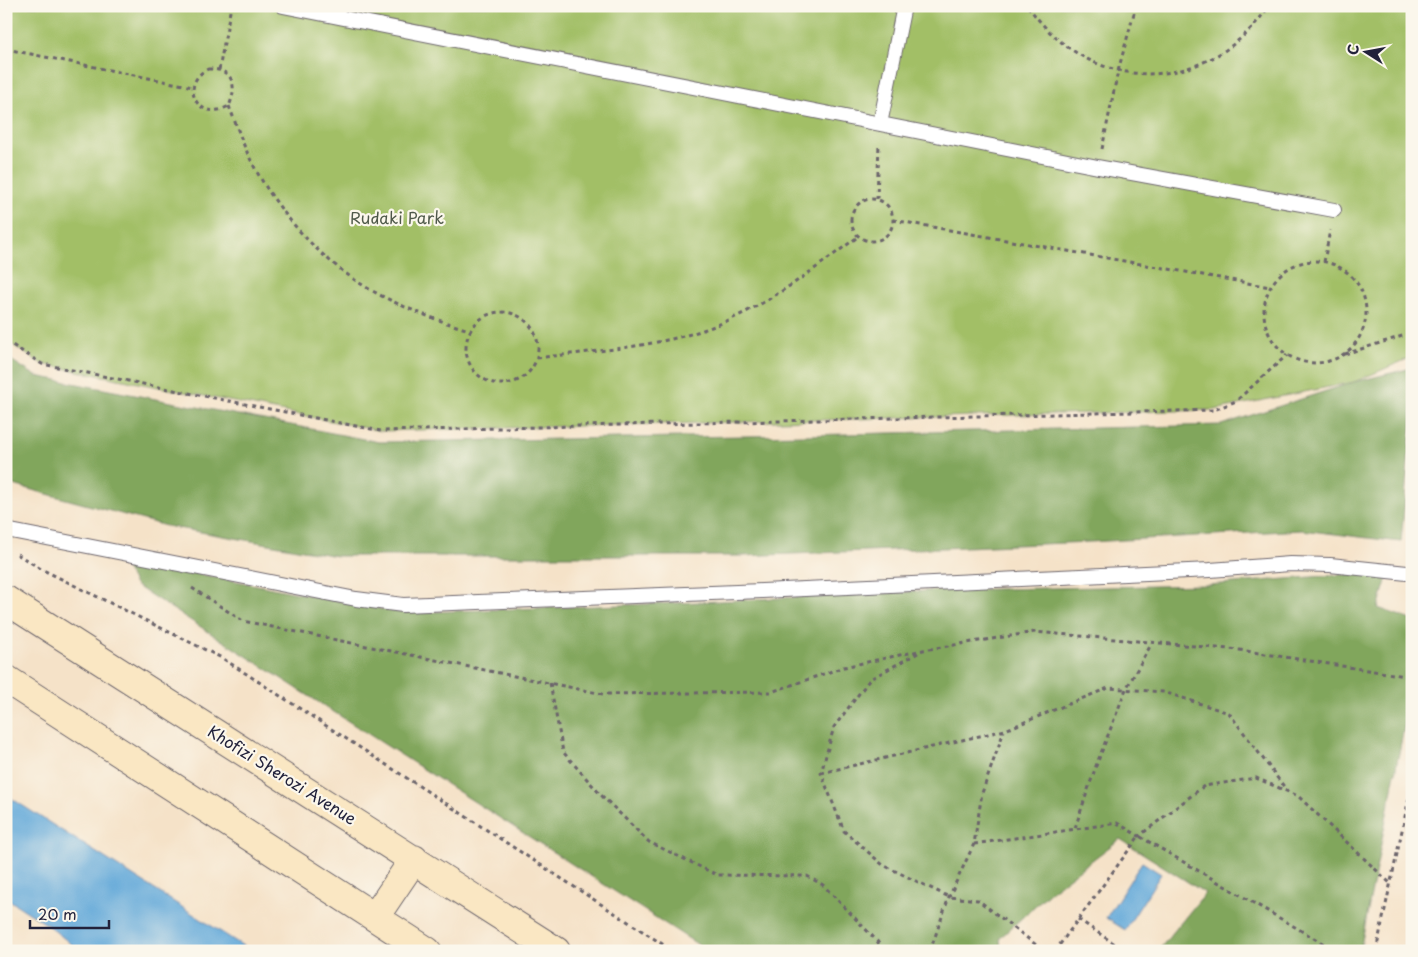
<svg xmlns="http://www.w3.org/2000/svg" width="1418" height="957" font-family="'Playpen Sans',sans-serif">
<style>
.green{fill:#a2bf66;stroke:#627050}
.forest{fill:#81a65b;stroke:#52644b}
.water{fill:#63a9d9;stroke:#42668a}
.lines{fill:none;stroke-linecap:round;stroke-linejoin:round}
.lane-casing{stroke:#6c656c;stroke-width:16}
.secondary-casing{stroke:#6c656c;stroke-width:30}
.path{stroke:#6c656c;stroke-width:3;stroke-dasharray:4 4;stroke-linecap:butt}
.lane{stroke:#fff;stroke-width:14}
.secondary{stroke:#fae7c3;stroke-width:28}
.labels{text-anchor:middle;stroke-width:4.5;stroke-linejoin:round;paint-order:stroke}
.park-label{font-size:16px;fill:#4f594a;stroke:#fbf7ec}
.street-label{font-size:16px;fill:#22223b;stroke:#fbf7ec}
</style>
<rect width="100%" height="100%" fill="#fbf7ec"/>
<filter id="ink" filterUnits="userSpaceOnUse"><feTurbulence type="fractalNoise" baseFrequency=".02" numOctaves="2"/><feDisplacementMap in="SourceGraphic" scale="10" xChannelSelector="R" yChannelSelector="G"/><feConvolveMatrix kernelMatrix="1 2 1 2 8 2 1 2 1" color-interpolation-filters="sRGB"/></filter>
<filter id="wash" filterUnits="userSpaceOnUse"><feTurbulence type="fractalNoise" baseFrequency=".0096" numOctaves="4" result="noise"/><feDisplacementMap in="SourceGraphic" scale="20" xChannelSelector="R" yChannelSelector="G"/><feGaussianBlur stdDeviation="1.12" result="paint"/><feColorMatrix in="noise" values="0 0 0 0 0 0 0 0 0 0 0 0 0 0 0 0 0 1.4 0 .05"/><feComposite in="paint" operator="in"/></filter>
<g filter="url(#wash)">
<rect width="100%" height="100%" fill="#f5e2c8"/>
<path class="green" d="M 6,6 L 1412,6 L 1412,357 L 1354,382 L 1214,410 L 381,431 L 42,364 L 6,341 Z"/>
<path class="forest" d="M 6,357 L 36,376 L 379,442 L 805,435 L 1221,425 L 1354,382 L 1412,368 L 1412,418 L 1401,542 L 1302,530 L 1090,542 L 742,556 L 337,556 L 166,526 L 6,483 Z
M 121,559 L 402,613 L 678,603 L 946,590 L 1208,585 L 1389,571 L 1378,608 L 1412,620 L 1412,687 L 1360,951 L 1158,951 L 1205,893 L 1120,839 L 1050,892 L 1000,938 L 1001,951 L 708,951 L 135,585 Z"/>
<path class="water" d="M 6,795 L 251,951 L 80,951 L 46,924 L 6,898 Z
M 1142,862 L 1161,874 L 1125,930 L 1106,918 Z"/>
</g>
<g filter="url(#ink)">
<g class="lines">
<defs>
<path id="lane" d="M 283,6 L 1098,167 L 1334,210
M 880,124 L 904,6
M 6,530 L 356,599 L 403,605 L 762,591 L 1210,570 L 1290,564 L 1330,565 L 1407,573"/>
<path id="secondary" d="M 6,600 L 556,951
M 6,679 L 427,951
M 375,917 L 414,859"/>
</defs>
<use href="#lane" class="lane-casing"/>
<use href="#secondary" class="secondary-casing"/>
<path class="path" d="M 1028,6 C 1090,96 1207,97 1269,6
M 6,49 L 193,87
M 208,69 C 233,68 238,86 229,106 C 226,107 222,110 218,110 C 193,115 182,81 208,69 Z
M 219,70 L 231,6
M 229,106 C 235,121 240,137 247,152 C 273,210 327,269 384,297 C 411,311 440,321 469,330
M 1102,149 L 1118,71 L 1136,6
M 877,199 L 879,144
M851 220a21 21 0 1 1 42 0a21 21 0 1 1-42 0Z
M 893,220 L 1270,287
M1264 312a51 51 0 1 1 102 0a51 51 0 1 1-102 0Z
M 1324,262 L 1330,230
M466 348a36 36 0 1 1 72 0a36 36 0 1 1-72 0Z
M 6,341 L 42,364 L 381,431 L 1214,410 L 1236,401 L 1287,355
M 1345,354 L 1412,333
M 537,358 C 592,351 650,348 703,330 C 761,311 810,272 859,236
M 17,554 L 41,569 L 222,658 L 673,951
M 1410,555 L 1412,543
M 192,588 L 243,621 L 603,694 L 771,692 L 844,667 L 923,650 L 1035,632 L 1240,650 L 1412,677
M 918,653 L 870,679 L 834,727 L 821,773 L 844,831 L 883,865 L 949,897 L 978,900 L 1044,951
M 550,683 L 563,752 L 600,794 L 649,842 L 717,875 L 807,876 L 823,885 L 877,941 L 884,951
M 821,773 L 1005,730 L 1108,688 L 1164,692 L 1229,713 L 1288,792
M 1075,828 L 1096,766 L 1126,689 L 1152,643
M 974,844 L 1117,823 L 1139,836 L 1204,786 L 1256,778 L 1298,796 L 1390,883
M 1078,919 L 1125,951
M 930,951 L 949,897 L 974,844 L 982,793 L 1004,731
M 1055,951 L 1139,836 L 1336,951
M 1376,951 L 1412,784"/>
<use href="#lane" class="lane"/>
<use href="#secondary" class="secondary"/>
</g>
</g>
<g class="labels">
<g class="park-label">
<text x="397" y="224">Rudaki Park</text>
</g>
<g class="street-label">
<text transform="translate(282 775) rotate(32)" y="6">Khofizi Sherozi Avenue</text>
</g>
</g>
<rect width="1418" height="957" fill="none" stroke="#fbf7ec" stroke-width="25"/>
<g transform="translate(1366 52) rotate(281)" stroke="#fbf7ec" stroke-width="4" paint-order="stroke">
<path d="M0-4L9 19L0 12L-9 19Z" fill="#22223b"/>
<text y="-8" font-size="14" font-weight="bold" text-anchor="middle" fill="#22223b">С</text>
</g>
<path d="M30 920v8h79v-8" fill="none" stroke="#22223b" stroke-width="2.5"/>
<text x="38" y="920" font-size="15" fill="#22223b" stroke="#fbf7ec" stroke-width="4" paint-order="stroke">20 m</text>
</svg>
